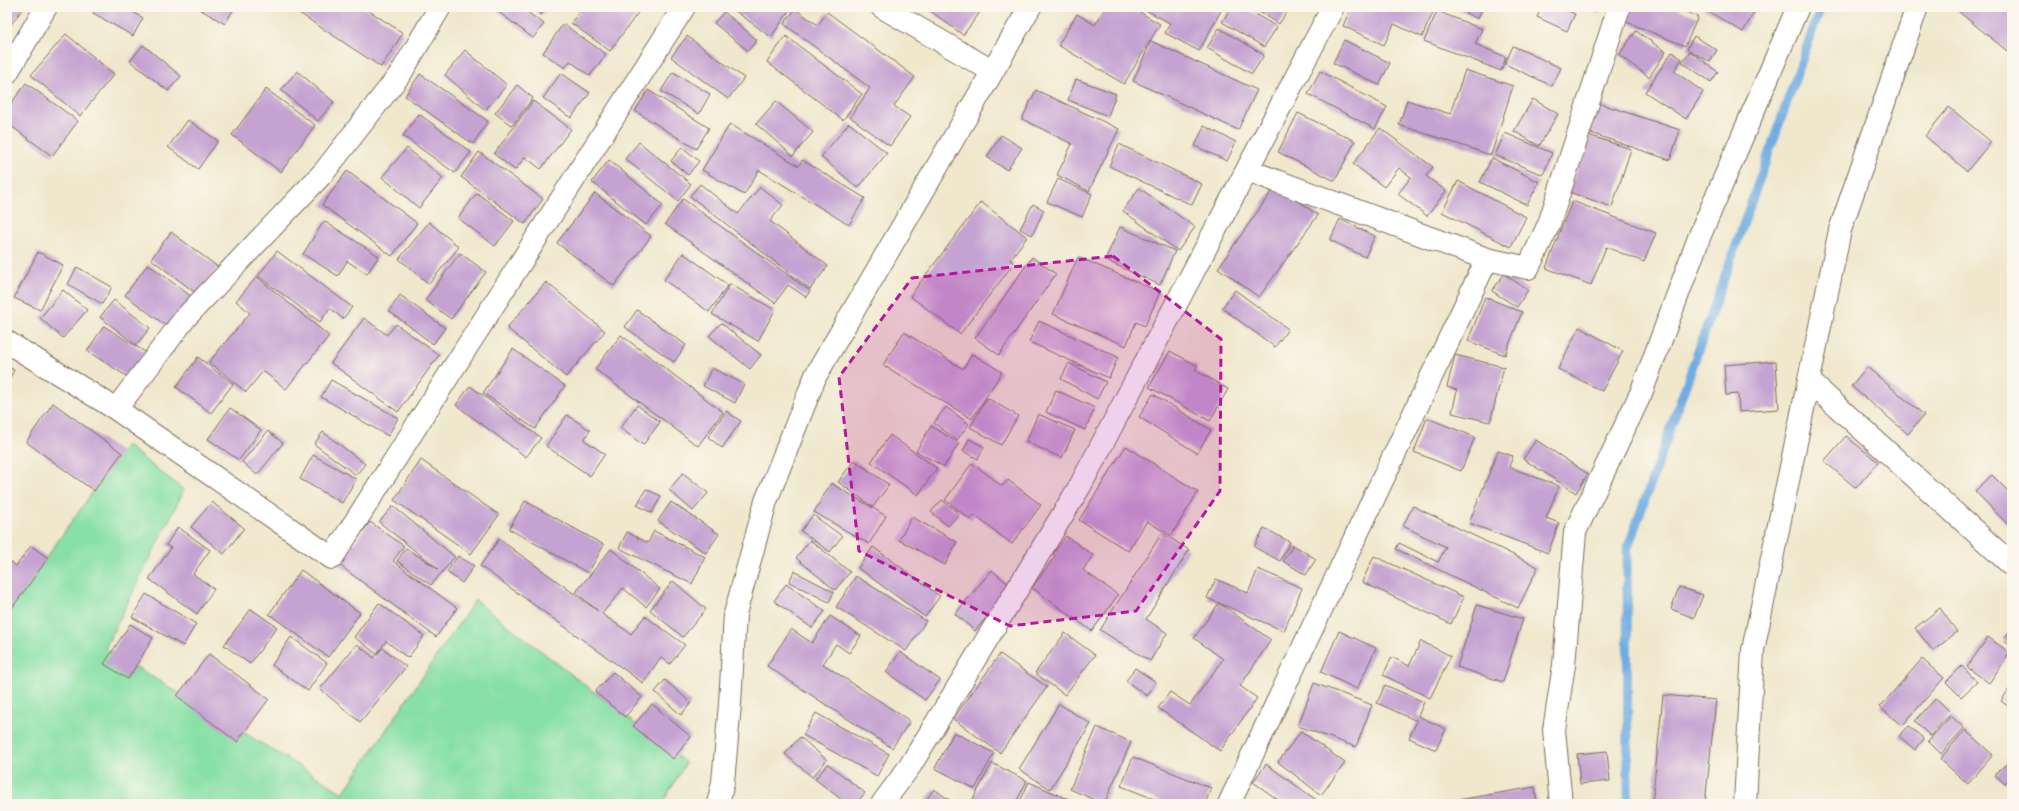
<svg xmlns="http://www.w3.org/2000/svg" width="2019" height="811" font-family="Vollkorn,serif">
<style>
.green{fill:#87e0a5;stroke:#618562}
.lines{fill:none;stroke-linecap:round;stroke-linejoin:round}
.stream{stroke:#70ace1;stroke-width:9}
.building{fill:#c4a2d1}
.minor-casing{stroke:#7a6c5b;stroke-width:24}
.tertiary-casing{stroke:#7a6c5b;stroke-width:24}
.secondary-casing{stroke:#7a6c5b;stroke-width:24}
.minor{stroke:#fff;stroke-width:22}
.tertiary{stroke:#fff;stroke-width:22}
.secondary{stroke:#fff;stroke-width:22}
.marked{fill:#b5179e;fill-opacity:0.2;stroke:#b5179e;stroke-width:3;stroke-dasharray:8 5;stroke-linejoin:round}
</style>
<rect width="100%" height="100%" fill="#fbf7ec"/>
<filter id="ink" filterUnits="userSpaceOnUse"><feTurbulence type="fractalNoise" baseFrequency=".025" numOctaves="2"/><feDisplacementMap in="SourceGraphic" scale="8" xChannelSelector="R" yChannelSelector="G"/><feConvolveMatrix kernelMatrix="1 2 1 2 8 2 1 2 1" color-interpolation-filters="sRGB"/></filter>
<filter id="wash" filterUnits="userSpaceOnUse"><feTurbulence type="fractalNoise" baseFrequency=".012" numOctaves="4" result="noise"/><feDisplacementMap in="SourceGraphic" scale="16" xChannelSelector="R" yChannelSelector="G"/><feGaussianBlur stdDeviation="0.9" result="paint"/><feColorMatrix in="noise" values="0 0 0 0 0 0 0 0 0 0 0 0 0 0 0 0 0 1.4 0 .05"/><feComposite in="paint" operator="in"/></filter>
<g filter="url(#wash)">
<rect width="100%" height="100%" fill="#f0e7cc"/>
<path class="green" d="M 126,445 L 184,490 L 105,648 L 343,793 L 475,600 L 686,763 L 662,804 L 7,804 L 7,600 L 14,603 Z"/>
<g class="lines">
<path class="stream" d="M 1628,804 L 1627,550 L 1821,7"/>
</g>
<g id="blocks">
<path class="building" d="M 7,7 L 24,7 L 9,27 L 7,26 Z
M 96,7 L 124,7 L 143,18 L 133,36 L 93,13 Z
M 133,7 L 144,7 L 142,12 Z
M 196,7 L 235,7 L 225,24 Z
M 290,7 L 363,7 L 403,33 L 381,67 Z
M 492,7 L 520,7 L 544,24 L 533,38 Z
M 531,7 L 548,7 L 541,15 Z
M 582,7 L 642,7 L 610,51 L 571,23 Z
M 736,7 L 792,7 L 771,37 L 734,10 Z
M 925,7 L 984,7 L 963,35 Z
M 1106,7 L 1131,7 L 1160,24 L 1124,84 L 1058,45 L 1077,14 L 1095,25 Z
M 1140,7 L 1218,7 L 1222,9 L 1199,51 L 1165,33 L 1170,23 Z
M 1231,7 L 1243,7 L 1277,27 L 1264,47 L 1222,22 Z
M 1252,7 L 1290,7 L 1279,24 Z
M 1351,7 L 1426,7 L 1434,10 L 1422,37 L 1394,24 L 1384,45 L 1343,26 Z
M 1454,7 L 1483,7 L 1478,19 Z
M 1542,7 L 1560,7 L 1575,14 L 1567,31 L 1537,17 Z
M 1582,7 L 1598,7 L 1595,13 Z
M 1628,7 L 1674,7 L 1698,17 L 1685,46 L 1622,20 Z
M 1701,7 L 1757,7 L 1743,32 Z
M 1953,7 L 2012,7 L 2012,55 Z
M 795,9 L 818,25 L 827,12 L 915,77 L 894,106 L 910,117 L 890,146 L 850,117 L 870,88 L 784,24 Z
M 1437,11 L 1482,29 L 1475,44 L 1506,57 L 1501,71 L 1424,41 Z
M 724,12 L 757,40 L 748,51 L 714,23 Z
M 563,24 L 606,54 L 590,76 L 570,61 L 565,68 L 543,53 Z
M 1219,28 L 1264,55 L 1252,74 L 1207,48 Z
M 1636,31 L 1666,52 L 1649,77 L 1619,55 Z
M 66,34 L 114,74 L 80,116 L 31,75 Z
M 687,36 L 744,78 L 728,99 L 671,57 Z
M 786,36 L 862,94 L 843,120 L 767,62 Z
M 1694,36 L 1717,50 L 1710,62 L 1687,49 Z
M 1344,40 L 1390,63 L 1379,85 L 1333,63 Z
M 1151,41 L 1257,90 L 1238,130 L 1133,81 Z
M 143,45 L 181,76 L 168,91 L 130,61 Z
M 1513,46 L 1561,68 L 1552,86 L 1505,64 Z
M 465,50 L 507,85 L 485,110 L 445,75 Z
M 1690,51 L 1718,72 L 1711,82 L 1682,62 Z
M 1672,52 L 1682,59 L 1674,71 L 1703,92 L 1686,119 L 1645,92 Z
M 1465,70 L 1513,86 L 1491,155 L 1399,125 L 1407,100 L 1450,114 Z
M 297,71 L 334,102 L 318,121 L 281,90 Z
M 1320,71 L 1387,107 L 1375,129 L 1308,94 Z
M 673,72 L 710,94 L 699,114 L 661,91 Z
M 561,73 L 590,93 L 571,118 L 543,98 Z
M 420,74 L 488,121 L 473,144 L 405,96 Z
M 1076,79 L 1116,94 L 1108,116 L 1068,100 Z
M 26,83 L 78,121 L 52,156 L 7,123 L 7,109 Z
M 517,85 L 533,98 L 512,126 L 495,113 Z
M 266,89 L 315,125 L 281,172 L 232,135 Z
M 648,90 L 709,128 L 696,149 L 635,111 Z
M 1036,90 L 1119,129 L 1089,191 L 1057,175 L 1072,144 L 1022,119 Z
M 1533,99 L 1558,114 L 1539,146 L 1514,131 Z
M 533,101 L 571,129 L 541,169 L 525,157 L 515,170 L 494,154 Z
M 776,101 L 813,132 L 793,156 L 756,124 Z
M 1592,101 L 1680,130 L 1670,160 L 1582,130 Z
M 1949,107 L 1991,142 L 1967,171 L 1925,136 Z
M 1298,113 L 1355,141 L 1335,181 L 1278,152 Z
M 419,114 L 471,152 L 455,173 L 403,136 Z
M 188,120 L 218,141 L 198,169 L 168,147 Z
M 849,123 L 887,153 L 858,188 L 821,157 Z
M 730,124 L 799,166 L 802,160 L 865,198 L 849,225 L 759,170 L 744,195 L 702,170 Z
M 1204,126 L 1236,142 L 1227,161 L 1195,146 Z
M 1380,128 L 1433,167 L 1426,176 L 1446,191 L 1427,216 L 1398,194 L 1411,177 L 1399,168 L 1384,187 L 1353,164 Z
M 1505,133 L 1552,153 L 1543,175 L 1495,155 Z
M 1001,135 L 1022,148 L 1007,170 L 987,157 Z
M 1588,135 L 1631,149 L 1612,207 L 1569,192 Z
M 639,142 L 691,184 L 678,201 L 625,159 Z
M 1119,144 L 1202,184 L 1192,205 L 1109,166 Z
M 682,147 L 699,161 L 688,175 L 671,161 Z
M 407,148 L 443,178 L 419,208 L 382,177 Z
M 479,152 L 543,199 L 525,224 L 461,177 Z
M 1492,158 L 1539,182 L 1527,205 L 1480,182 Z
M 609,160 L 663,205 L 646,225 L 592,182 Z
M 347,171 L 417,223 L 392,256 L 322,205 Z
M 1058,179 L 1092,194 L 1082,217 L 1047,202 Z
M 1458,181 L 1526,217 L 1511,247 L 1442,212 Z
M 700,184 L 738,214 L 760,187 L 783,205 L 770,221 L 828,266 L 810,289 L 690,196 Z
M 1276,185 L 1318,215 L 1259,297 L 1218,268 Z
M 1139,188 L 1195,227 L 1178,251 L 1123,211 Z
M 477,193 L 514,221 L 495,246 L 458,218 Z
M 595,193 L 651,236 L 614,286 L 557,243 Z
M 683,199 L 810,291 L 806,297 L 788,285 L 775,303 L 665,224 Z
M 1572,201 L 1656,233 L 1644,262 L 1606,247 L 1591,285 L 1546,268 Z
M 981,202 L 1027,237 L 1010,260 L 1014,263 L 960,334 L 910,296 Z
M 1033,204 L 1044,210 L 1032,235 L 1020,229 Z
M 1340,219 L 1375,236 L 1365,257 L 1330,240 Z
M 324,221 L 379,256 L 367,274 L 347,261 L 338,276 L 303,254 Z
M 429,222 L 459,247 L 429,284 L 399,259 Z
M 1120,227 L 1175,251 L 1160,285 L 1105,260 Z
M 171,232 L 218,267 L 197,294 L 151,259 Z
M 277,251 L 352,307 L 343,319 L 330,308 L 320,322 L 258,276 Z
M 38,252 L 63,265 L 40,310 L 14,298 Z
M 460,253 L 486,272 L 451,319 L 425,300 Z
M 683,253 L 728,285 L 709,312 L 664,280 Z
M 1032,257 L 1056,274 L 999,355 L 975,338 Z
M 1078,257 L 1160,292 L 1145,326 L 1136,322 L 1126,346 L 1053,314 Z
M 148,264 L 192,297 L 169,328 L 125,295 Z
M 77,267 L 112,287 L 102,304 L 68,284 Z
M 1504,274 L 1528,290 L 1517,307 L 1492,291 Z
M 257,277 L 329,336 L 286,389 L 263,371 L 246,392 L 209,362 L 250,313 L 236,301 Z
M 546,282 L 605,331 L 566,377 L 507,328 Z
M 730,284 L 775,310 L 758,341 L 712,314 Z
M 63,290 L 87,310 L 63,338 L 40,318 Z
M 1235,290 L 1288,329 L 1275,347 L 1222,308 Z
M 400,295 L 445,328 L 433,344 L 389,311 Z
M 1485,297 L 1522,312 L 1505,355 L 1468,341 Z
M 114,300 L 150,328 L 136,345 L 100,317 Z
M 637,310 L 686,345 L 674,362 L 625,327 Z
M 364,318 L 387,335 L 396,324 L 439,355 L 398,412 L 331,363 Z
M 1039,321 L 1118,357 L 1109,378 L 1029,342 Z
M 721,323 L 761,355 L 750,369 L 709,336 Z
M 104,326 L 145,352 L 128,377 L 87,351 Z
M 1579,327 L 1623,351 L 1602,391 L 1558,369 Z
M 904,332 L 963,369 L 972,354 L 1002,372 L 972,419 L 883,365 Z
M 621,335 L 723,412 L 698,446 L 595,369 Z
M 513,349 L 565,386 L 535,429 L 483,393 Z
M 1170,351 L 1198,366 L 1195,370 L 1228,389 L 1210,421 L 1149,387 Z
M 1455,355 L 1504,367 L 1490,422 L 1452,413 L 1457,390 L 1447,387 Z
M 198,357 L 233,384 L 211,413 L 176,387 Z
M 1776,361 L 1779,409 L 1739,412 L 1738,394 L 1726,395 L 1724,365 Z
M 1069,363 L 1106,382 L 1097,399 L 1061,379 Z
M 7,366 L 14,370 L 7,384 Z
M 1867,367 L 1924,415 L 1908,434 L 1851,386 Z
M 712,368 L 744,384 L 735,403 L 703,386 Z
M 331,380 L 398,418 L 388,436 L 321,397 Z
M 470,386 L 541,438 L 526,457 L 456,405 Z
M 1056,390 L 1095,408 L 1085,430 L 1046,412 Z
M 1153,394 L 1211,430 L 1197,453 L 1139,417 Z
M 987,398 L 1018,416 L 1001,445 L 970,427 Z
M 53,403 L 122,453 L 94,491 L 26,442 Z
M 637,405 L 660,422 L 643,445 L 620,428 Z
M 946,407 L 969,424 L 957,440 L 934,423 Z
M 230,408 L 261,430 L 239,460 L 208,439 Z
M 726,411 L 741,421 L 722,448 L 708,437 Z
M 1038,414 L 1075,430 L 1062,458 L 1026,442 Z
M 567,415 L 590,430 L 584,440 L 605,454 L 590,476 L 546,446 Z
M 1427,418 L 1475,437 L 1461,471 L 1414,452 Z
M 931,426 L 959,443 L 944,467 L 916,451 Z
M 268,431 L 283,443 L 257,475 L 242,462 Z
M 323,432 L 365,464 L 356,475 L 314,444 Z
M 890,435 L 937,468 L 918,495 L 871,462 Z
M 1846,436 L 1878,462 L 1856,488 L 1824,461 Z
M 969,439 L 984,447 L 978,459 L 963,451 Z
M 1536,440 L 1588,474 L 1576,493 L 1523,459 Z
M 1126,446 L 1198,492 L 1171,536 L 1147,521 L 1128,551 L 1079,520 Z
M 1498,451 L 1513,456 L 1509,467 L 1559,486 L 1546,518 L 1559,523 L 1548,553 L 1469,523 Z
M 313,455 L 356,479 L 342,503 L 300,479 Z
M 421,460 L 499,515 L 471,554 L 394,500 Z
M 854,460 L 889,485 L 873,507 L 838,482 Z
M 972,463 L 1002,486 L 1008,480 L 1041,505 L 1012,544 L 974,515 L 971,520 L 945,500 Z
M 683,473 L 708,493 L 693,511 L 669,490 Z
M 1992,475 L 2007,490 L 2012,486 L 2012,529 L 1975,491 Z
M 831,483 L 886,516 L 869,544 L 814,512 Z
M 646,489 L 661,496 L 652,513 L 637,505 Z
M 942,500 L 959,514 L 948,526 L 931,512 Z
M 525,501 L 604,545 L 588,573 L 509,529 Z
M 212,502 L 244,528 L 224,554 L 191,527 Z
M 671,502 L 719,534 L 706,553 L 658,521 Z
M 393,506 L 455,557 L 431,585 L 397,561 L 406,548 L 438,569 L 379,522 Z
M 1413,506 L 1538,567 L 1518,608 L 1396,549 L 1399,543 L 1438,562 L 1446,547 L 1403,526 Z
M 813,515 L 842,536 L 830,552 L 801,531 Z
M 912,517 L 957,542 L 945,565 L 899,540 Z
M 370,522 L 404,546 L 393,561 L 457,608 L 436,637 L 338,564 Z
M 178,527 L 210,550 L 193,574 L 214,589 L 197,614 L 149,579 L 171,548 L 166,545 Z
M 1264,528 L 1290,542 L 1280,561 L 1254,547 Z
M 654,531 L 705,557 L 692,584 L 619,548 L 627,532 L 648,543 Z
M 1162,533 L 1189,550 L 1146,619 L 1167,633 L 1150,661 L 1100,630 Z
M 1066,536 L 1093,555 L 1083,570 L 1118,595 L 1092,631 L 1032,588 L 1055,556 L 1053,554 Z
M 499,539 L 598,611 L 576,592 L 611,549 L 660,589 L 646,607 L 623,588 L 602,614 L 631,634 L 645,616 L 685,645 L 670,664 L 661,657 L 643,683 L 480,566 Z
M 810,540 L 850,572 L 835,590 L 796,558 Z
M 1293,545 L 1316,559 L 1306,575 L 1283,561 Z
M 31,546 L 48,558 L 7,615 L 7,559 L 16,566 Z
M 873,547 L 940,596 L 925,617 L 858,568 Z
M 458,556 L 474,566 L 462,583 L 447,572 Z
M 1374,556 L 1464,597 L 1451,624 L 1362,582 Z
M 1258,569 L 1302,588 L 1284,631 L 1207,598 L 1216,579 L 1248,593 Z
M 301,570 L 360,613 L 328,657 L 269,614 Z
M 992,570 L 1012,587 L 975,631 L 955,614 Z
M 794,571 L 834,592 L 829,602 L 789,582 Z
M 856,576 L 926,621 L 906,651 L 836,607 Z
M 673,581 L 706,609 L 683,637 L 650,610 Z
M 786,584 L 825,611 L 812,628 L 774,601 Z
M 1679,587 L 1703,595 L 1694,618 L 1671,609 Z
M 146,594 L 196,624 L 183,646 L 132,617 Z
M 379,603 L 424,636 L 408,658 L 386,641 L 377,654 L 354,637 Z
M 1219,603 L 1271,640 L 1240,686 L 1257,698 L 1220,751 L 1158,708 L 1170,692 L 1190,705 L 1223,659 L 1194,638 Z
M 1477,605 L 1523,619 L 1503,682 L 1457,667 Z
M 1940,608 L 1957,632 L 1933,651 L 1915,628 Z
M 251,609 L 277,627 L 250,664 L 224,645 Z
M 830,616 L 861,636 L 849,653 L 836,644 L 823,664 L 910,721 L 892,748 L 767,666 L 791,629 L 812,643 Z
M 130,624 L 153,638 L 128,679 L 104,664 Z
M 2012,629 L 2012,647 L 2004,639 Z
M 1339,631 L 1376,648 L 1357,689 L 1321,672 Z
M 1065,633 L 1095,655 L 1065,695 L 1035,673 Z
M 291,637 L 327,663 L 308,691 L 272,665 Z
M 1988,637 L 2010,653 L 1989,683 L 1967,667 Z
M 1421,641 L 1451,656 L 1430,698 L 1383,675 L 1392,657 L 1409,666 Z
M 357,644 L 374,658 L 383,648 L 406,667 L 360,722 L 320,689 Z
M 900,652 L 940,680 L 925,700 L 886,672 Z
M 209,654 L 269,699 L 237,742 L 177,696 Z
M 1000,654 L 1047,687 L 1000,753 L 953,719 Z
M 1922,659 L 1944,678 L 1902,726 L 1880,707 Z
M 1962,666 L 1977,682 L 1961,697 L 1946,682 Z
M 1135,668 L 1156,682 L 1147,696 L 1126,681 Z
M 613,672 L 642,697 L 625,717 L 595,692 Z
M 665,680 L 691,703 L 681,715 L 655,692 Z
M 1314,683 L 1372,705 L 1356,747 L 1298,726 Z
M 1385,685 L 1424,702 L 1418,716 L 1446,729 L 1436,750 L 1409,738 L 1417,721 L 1377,703 Z
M 2012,685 L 2012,709 L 2001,701 Z
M 1663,695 L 1716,700 L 1705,804 L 1652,804 Z
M 1936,698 L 1951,713 L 1930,736 L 1915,721 Z
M 652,704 L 691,737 L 673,759 L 633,726 Z
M 1059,704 L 1091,724 L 1050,789 L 1019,769 Z
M 816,713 L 889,754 L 877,776 L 803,735 Z
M 1951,716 L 1964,728 L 1941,754 L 1928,741 Z
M 1909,726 L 1924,739 L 1915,750 L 1899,736 Z
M 1097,727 L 1131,742 L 1104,804 L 1070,789 Z
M 1965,730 L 1993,755 L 1968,784 L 1940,759 Z
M 1301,731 L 1345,763 L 1321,795 L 1278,762 Z
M 954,732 L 994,753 L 975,789 L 935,768 Z
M 800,737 L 827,760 L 812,777 L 785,754 Z
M 1607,751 L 1610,781 L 1580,784 L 1577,754 Z
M 1133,757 L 1211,788 L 1205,804 L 1167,804 L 1121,786 Z
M 2012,758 L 2012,777 L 2005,784 L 1995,775 Z
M 992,763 L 1027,781 L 1015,804 L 979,804 L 972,801 Z
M 828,764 L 865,793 L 856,804 L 847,804 L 815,779 Z
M 1266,764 L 1322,804 L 1284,804 L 1253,782 Z
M 1029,782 L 1079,804 L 1019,804 Z
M 1535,787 L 1537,804 L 1459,804 L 1458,800 Z
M 934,789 L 955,804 L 923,804 Z
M 2012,795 L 2012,804 L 2002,804 Z
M 1330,801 L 1339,804 L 1329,804 Z"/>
</g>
</g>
<g filter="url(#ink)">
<use href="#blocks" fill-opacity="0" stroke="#7a6c5b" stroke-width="1"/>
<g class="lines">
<defs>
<path id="minor" d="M 7,73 L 46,7
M 1247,170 L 1487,259 L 1528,268 L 1549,224 L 1619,7
M 7,342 L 116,409 L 332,558 L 684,7
M 1809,381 L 2012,565
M 116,409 L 186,317 L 324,172 L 401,73 L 440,7
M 882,804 L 910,766 L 1080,486 L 1333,7
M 1229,804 L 1487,259
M 1561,804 L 1554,730 L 1564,665 L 1575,532 L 1641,393 L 1700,235 L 1798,7"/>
<path id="tertiary" d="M 882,7 L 992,71
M 1745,804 L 1753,650 L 1840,230 L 1917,7"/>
<path id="secondary" d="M 718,804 L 723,782 L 730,704 L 735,614 L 766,501 L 816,375 L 1030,7"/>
</defs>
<use href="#minor" class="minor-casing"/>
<use href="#tertiary" class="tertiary-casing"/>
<use href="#secondary" class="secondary-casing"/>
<use href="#minor" class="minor"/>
<use href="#tertiary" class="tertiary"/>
<use href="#secondary" class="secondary"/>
</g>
</g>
<path class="marked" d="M 1113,256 L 1221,339 L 1220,491 L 1136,611 L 1010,626 L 859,551 L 839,377 L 912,278 Z"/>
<rect width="2019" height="811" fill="none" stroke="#fbf7ec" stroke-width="24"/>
</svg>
